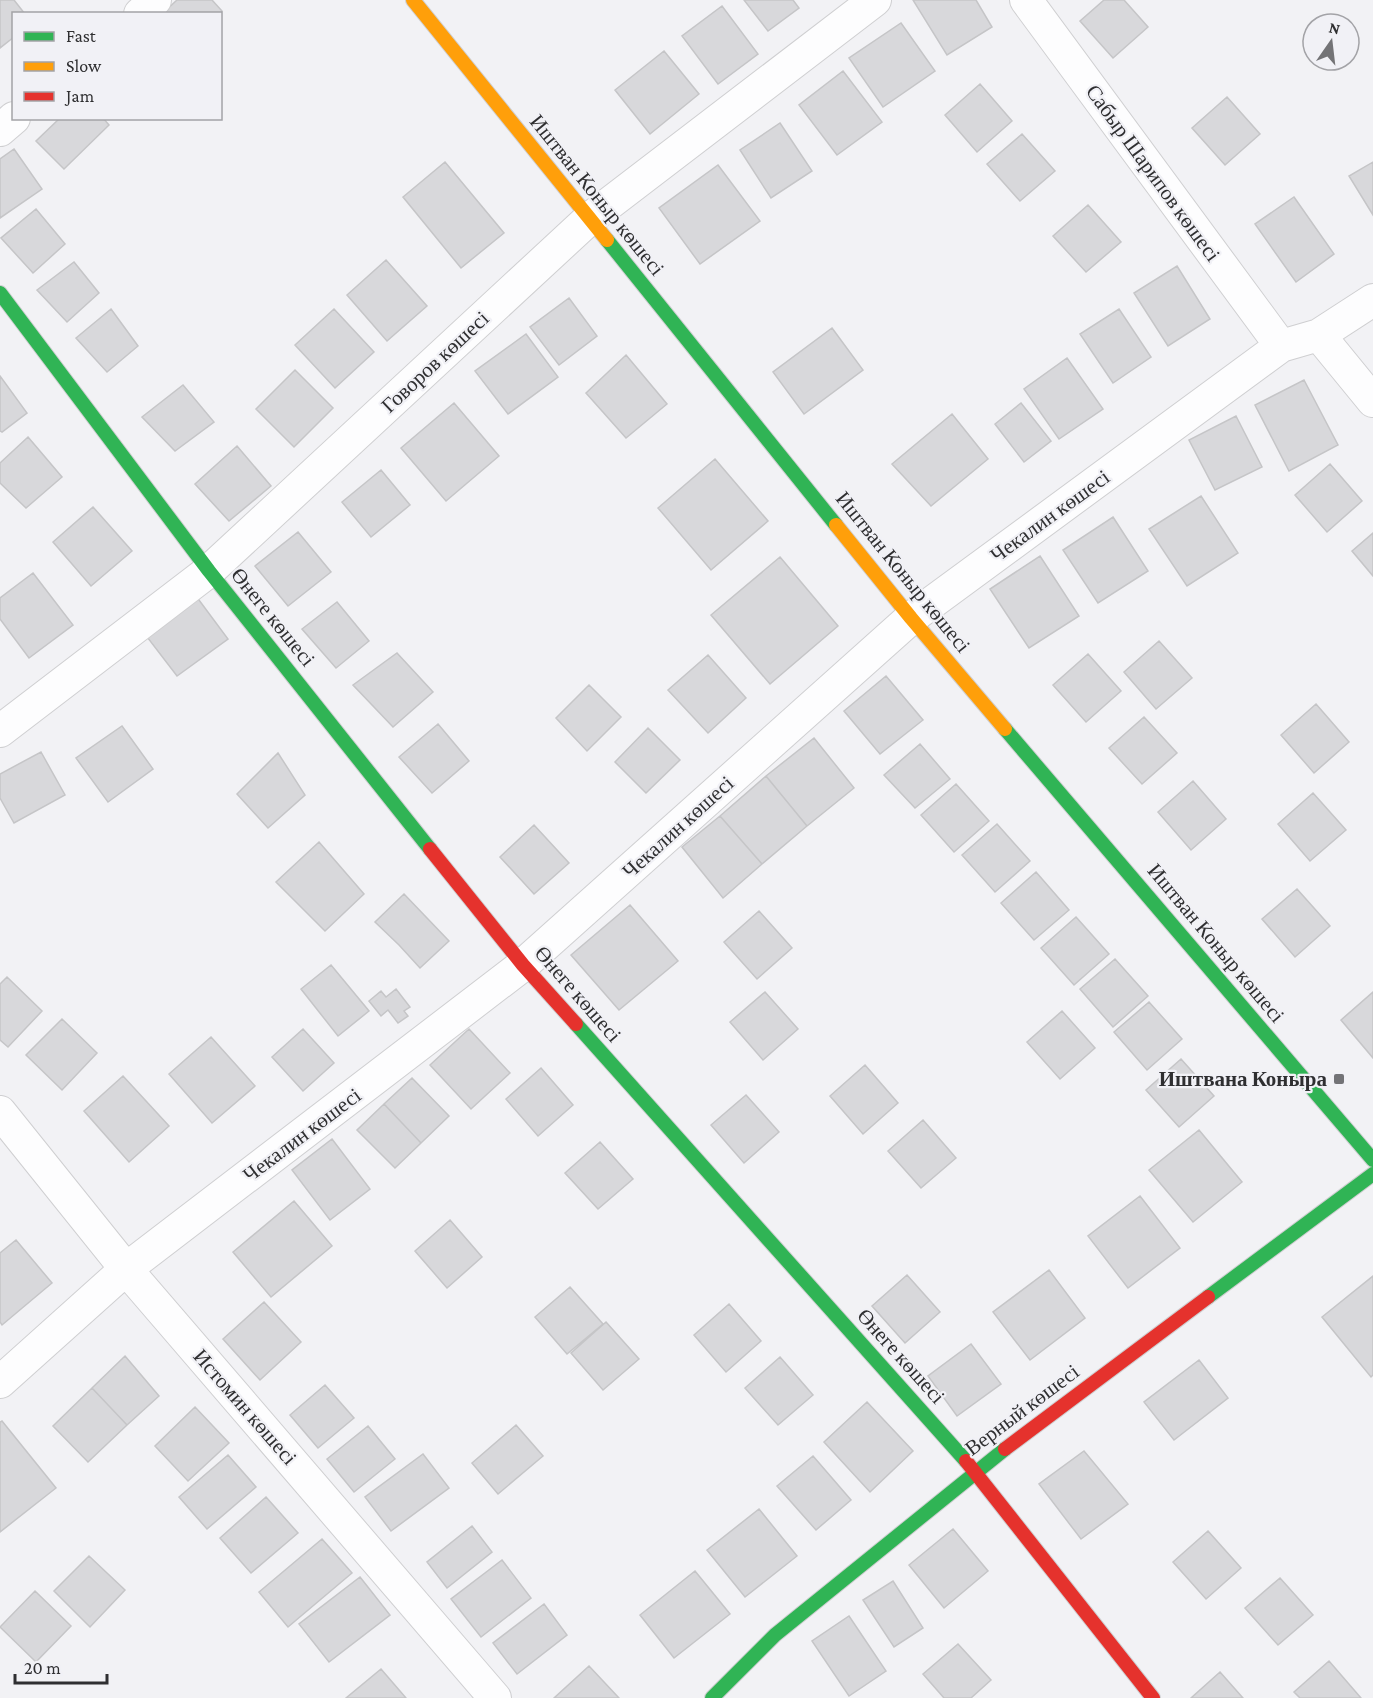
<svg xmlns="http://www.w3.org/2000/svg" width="1373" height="1698" font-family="'Crimson Pro',serif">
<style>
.building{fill:#d8d8db;stroke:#c5c5c7;stroke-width:1.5}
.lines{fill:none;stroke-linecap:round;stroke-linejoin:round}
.street-casing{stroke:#cfcfd1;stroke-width:34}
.fast-casing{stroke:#cfcfd1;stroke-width:16}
.slow-casing{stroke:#cfcfd1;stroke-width:16}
.jam-casing{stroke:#cfcfd1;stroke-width:16}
.street{stroke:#fdfdfe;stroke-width:32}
.fast{stroke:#30b455;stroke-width:14}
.slow{stroke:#ff9f0a;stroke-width:14}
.jam{stroke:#e5322d;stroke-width:14}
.poi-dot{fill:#737376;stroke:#f1f1f6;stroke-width:2}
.labels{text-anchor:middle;stroke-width:4.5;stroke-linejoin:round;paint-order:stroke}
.street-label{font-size:21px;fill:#2f2f31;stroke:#f1f1f6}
.poi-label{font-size:21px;font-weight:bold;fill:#2f2f31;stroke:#f1f1f6;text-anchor:end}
</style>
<rect width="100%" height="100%" fill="#f2f2f5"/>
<path class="building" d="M 0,0 L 14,0 L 25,14 L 14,14 L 14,37 L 0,48 Z
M 177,0 L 212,0 L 222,11 L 220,14 L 162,14 Z
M 744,0 L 793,0 L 799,8 L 768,31 Z
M 913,0 L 976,0 L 992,27 L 947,55 Z
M 1104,0 L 1124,0 L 1148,27 L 1113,58 L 1080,21 Z
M 722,6 L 758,54 L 718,84 L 682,36 Z
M 901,23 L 935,71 L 883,107 L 849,58 Z
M 664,51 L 699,94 L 650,134 L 615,90 Z
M 843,71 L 882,122 L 837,155 L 799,105 Z
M 980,84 L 1012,121 L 977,152 L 945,115 Z
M 1227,97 L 1260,134 L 1225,165 L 1192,128 Z
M 60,118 L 103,118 L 109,125 L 64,169 L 36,141 Z
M 780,123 L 812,171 L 771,198 L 740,150 Z
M 1022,134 L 1055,171 L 1020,201 L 987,164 Z
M 14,149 L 42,189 L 0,218 L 0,159 Z
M 445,162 L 504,233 L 461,268 L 403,197 Z
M 1373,162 L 1373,215 L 1349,176 Z
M 718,165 L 760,221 L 700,264 L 659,208 Z
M 1294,197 L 1334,254 L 1296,282 L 1255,224 Z
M 1088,205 L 1121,242 L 1086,272 L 1053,236 Z
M 36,209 L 65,244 L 33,273 L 1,238 Z
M 386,260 L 427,306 L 387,341 L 347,295 Z
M 74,262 L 99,293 L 67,322 L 37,290 Z
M 1177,266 L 1210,319 L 1168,346 L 1134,293 Z
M 569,298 L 597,336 L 559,365 L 530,327 Z
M 111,309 L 138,346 L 107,372 L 76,338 Z
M 334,309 L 374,352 L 335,388 L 295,345 Z
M 1119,309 L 1151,357 L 1113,383 L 1080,334 Z
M 832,328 L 863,370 L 804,414 L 773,372 Z
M 526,334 L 558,377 L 508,414 L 475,371 Z
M 626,355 L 667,404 L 626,438 L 586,393 Z
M 1067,358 L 1103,409 L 1059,439 L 1024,389 Z
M 295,370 L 333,408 L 294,447 L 256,409 Z
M 0,376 L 27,413 L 2,432 L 0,431 Z
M 1304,380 L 1338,445 L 1289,471 L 1255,405 Z
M 183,385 L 214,422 L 175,451 L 142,417 Z
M 454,403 L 499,456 L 446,501 L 401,448 Z
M 1021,403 L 1051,441 L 1024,462 L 995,424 Z
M 952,414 L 988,459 L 931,506 L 892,464 Z
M 1236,416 L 1262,467 L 1215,490 L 1189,440 Z
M 28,437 L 62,477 L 26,508 L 0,483 L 0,463 Z
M 237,446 L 271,486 L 229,521 L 195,484 Z
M 715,459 L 768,521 L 711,570 L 658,508 Z
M 1330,464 L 1362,501 L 1327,532 L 1295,495 Z
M 381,470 L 410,505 L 371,537 L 342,502 Z
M 1201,496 L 1238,553 L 1187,586 L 1149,529 Z
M 93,507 L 132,551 L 91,586 L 53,542 Z
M 1113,517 L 1148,571 L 1098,603 L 1063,550 Z
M 298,532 L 331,572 L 288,606 L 255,566 Z
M 1373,533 L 1373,576 L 1352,551 Z
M 1040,556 L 1079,616 L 1029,648 L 990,589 Z
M 780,557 L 838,626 L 770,684 L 711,615 Z
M 33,573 L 73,625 L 29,658 L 0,619 L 0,598 Z
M 196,596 L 228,639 L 177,676 L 144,633 Z
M 337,602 L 369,641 L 336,668 L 302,629 Z
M 1159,641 L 1192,678 L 1156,709 L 1124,672 Z
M 397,653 L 433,692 L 393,727 L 353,685 Z
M 1088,654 L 1121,691 L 1086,722 L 1053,685 Z
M 708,655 L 746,698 L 708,733 L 668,690 Z
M 886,676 L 923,720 L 880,754 L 844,711 Z
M 589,685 L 621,717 L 587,751 L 556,718 Z
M 1316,704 L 1349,742 L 1314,773 L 1281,735 Z
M 1144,717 L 1177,753 L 1142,784 L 1109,748 Z
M 438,724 L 469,761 L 432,793 L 399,757 Z
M 122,726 L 153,769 L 108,802 L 76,758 Z
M 648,728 L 680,760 L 646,793 L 615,762 Z
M 814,738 L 854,788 L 807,826 L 766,776 Z
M 920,744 L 950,779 L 915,808 L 884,775 Z
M 41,752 L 65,795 L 14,823 L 0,798 L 0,774 Z
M 278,753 L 305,795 L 268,828 L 237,794 Z
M 766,776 L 807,826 L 762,864 L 720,816 Z
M 1193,781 L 1226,819 L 1191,850 L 1158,812 Z
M 956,784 L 989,821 L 954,852 L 921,815 Z
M 1313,793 L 1346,830 L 1310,861 L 1278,824 Z
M 720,816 L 762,864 L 723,898 L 682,847 Z
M 997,824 L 1030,861 L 995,892 L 962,855 Z
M 534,825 L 569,863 L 534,894 L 500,857 Z
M 319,842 L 364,894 L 325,931 L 276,882 Z
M 1036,872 L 1069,910 L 1034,940 L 1001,903 Z
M 1297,889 L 1330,926 L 1295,957 L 1262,919 Z
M 404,894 L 449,941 L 420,968 L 399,945 L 375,922 Z
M 630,905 L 678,961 L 619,1010 L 571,955 Z
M 759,911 L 792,948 L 757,979 L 724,942 Z
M 1076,917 L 1109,954 L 1074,985 L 1041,948 Z
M 1115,959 L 1148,996 L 1113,1027 L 1080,989 Z
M 331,965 L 369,1011 L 338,1036 L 301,989 Z
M 7,977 L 42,1011 L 8,1047 L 0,1040 L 0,984 Z
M 396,989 L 410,1007 L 404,1011 L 408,1016 L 398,1023 L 388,1010 L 381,1016 L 369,1001 L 381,991 L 386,997 Z
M 765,992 L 798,1029 L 763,1060 L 730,1022 Z
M 1373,992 L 1373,1058 L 1341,1020 Z
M 1149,1002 L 1182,1039 L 1147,1070 L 1114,1032 Z
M 1062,1011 L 1095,1048 L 1060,1079 L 1027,1042 Z
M 62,1019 L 97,1053 L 62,1090 L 26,1055 Z
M 303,1029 L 334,1063 L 303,1091 L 272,1057 Z
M 469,1029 L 510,1073 L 471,1109 L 430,1065 Z
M 211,1037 L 255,1086 L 212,1123 L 169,1074 Z
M 1181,1059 L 1214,1096 L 1179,1127 L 1146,1090 Z
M 865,1065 L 898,1103 L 863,1134 L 830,1096 Z
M 541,1068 L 573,1105 L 538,1136 L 506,1099 Z
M 123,1076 L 169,1126 L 129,1162 L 84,1111 Z
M 412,1078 L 449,1116 L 421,1143 L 384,1104 Z
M 746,1095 L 779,1132 L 744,1163 L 711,1125 Z
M 384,1104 L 421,1143 L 395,1168 L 357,1130 Z
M 923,1120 L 956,1158 L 921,1188 L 888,1151 Z
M 1199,1130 L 1242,1182 L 1193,1222 L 1149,1170 Z
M 332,1139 L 370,1189 L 330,1220 L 292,1170 Z
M 600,1142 L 633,1179 L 598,1209 L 565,1173 Z
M 1140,1196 L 1180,1248 L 1128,1288 L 1088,1236 Z
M 294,1201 L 332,1246 L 271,1297 L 233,1252 Z
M 450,1220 L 482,1257 L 447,1288 L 415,1251 Z
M 16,1240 L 52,1283 L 2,1325 L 0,1322 L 0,1253 Z
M 1049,1270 L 1085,1318 L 1030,1360 L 993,1312 Z
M 907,1275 L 940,1312 L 905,1343 L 872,1306 Z
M 1373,1276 L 1373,1375 L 1371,1377 L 1322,1317 Z
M 570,1287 L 603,1324 L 567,1354 L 535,1317 Z
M 264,1302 L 301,1342 L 260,1380 L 223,1339 Z
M 729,1304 L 761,1341 L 726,1372 L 694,1335 Z
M 606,1322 L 639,1359 L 603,1390 L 571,1353 Z
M 971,1344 L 1001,1384 L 957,1416 L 928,1376 Z
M 125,1356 L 159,1396 L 127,1425 L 92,1388 Z
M 780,1357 L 813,1395 L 778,1425 L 745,1388 Z
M 1199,1360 L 1228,1398 L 1174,1440 L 1144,1402 Z
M 325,1385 L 354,1418 L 318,1448 L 290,1415 Z
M 92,1388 L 127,1425 L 88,1462 L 53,1426 Z
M 867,1402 L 913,1451 L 870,1492 L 824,1442 Z
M 195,1407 L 229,1443 L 188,1481 L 155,1446 Z
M 2,1421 L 56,1488 L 0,1532 L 0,1422 Z
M 516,1425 L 543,1456 L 498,1494 L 472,1463 Z
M 368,1426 L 395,1459 L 354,1492 L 327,1459 Z
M 1084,1451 L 1128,1504 L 1081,1539 L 1039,1484 Z
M 423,1454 L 449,1488 L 391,1531 L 365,1497 Z
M 228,1455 L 256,1487 L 207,1529 L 179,1497 Z
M 813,1456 L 851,1500 L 816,1530 L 777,1486 Z
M 266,1497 L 298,1533 L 251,1573 L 220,1538 Z
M 759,1509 L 797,1556 L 745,1597 L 707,1550 Z
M 472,1526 L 492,1552 L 447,1588 L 427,1562 Z
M 953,1529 L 988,1571 L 944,1608 L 909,1565 Z
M 1208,1531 L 1241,1568 L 1206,1599 L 1173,1562 Z
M 322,1539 L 352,1573 L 288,1627 L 259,1592 Z
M 89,1556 L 125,1590 L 90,1627 L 54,1591 Z
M 502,1560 L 531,1598 L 481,1637 L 451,1599 Z
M 695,1571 L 730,1614 L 674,1658 L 640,1615 Z
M 360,1577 L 390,1615 L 329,1662 L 299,1624 Z
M 1280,1578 L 1313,1615 L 1278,1645 L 1245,1608 Z
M 893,1581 L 923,1628 L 894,1647 L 863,1600 Z
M 35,1591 L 71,1626 L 36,1662 L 0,1627 Z
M 544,1604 L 567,1635 L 517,1674 L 493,1643 Z
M 849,1616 L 886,1671 L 849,1696 L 812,1641 Z
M 958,1644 L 991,1680 L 971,1698 L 944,1698 L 923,1674 Z
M 1329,1661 L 1361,1698 L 1300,1698 L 1294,1692 Z
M 589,1666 L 619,1698 L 554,1698 Z
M 381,1669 L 406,1698 L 346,1698 Z
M 1220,1672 L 1243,1698 L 1191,1698 Z"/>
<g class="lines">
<defs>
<path id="street" d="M 1026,0 L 1281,346
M 140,14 L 155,0
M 0,130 L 14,118
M 1319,335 L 1373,401
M 0,731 L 209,571 L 589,219 L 875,0
M 0,1112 L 126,1269 L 495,1698
M 0,1382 L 126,1269 L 523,965 L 911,618 L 1281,346 L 1319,335 L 1373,300"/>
<path id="fast" d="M 607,240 L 836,525
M 0,293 L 209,571 L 430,849
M 1005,729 L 1373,1160
M 576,1024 L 966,1461
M 1208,1297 L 1373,1174
M 712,1698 L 775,1635 L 1005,1449"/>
<path id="slow" d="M 413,0 L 607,240
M 836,525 L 911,618 L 1005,729"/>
<path id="jam" d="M 430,849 L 523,965 L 576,1024
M 1005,1449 L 1208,1297
M 966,1461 L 1153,1698"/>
</defs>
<use href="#street" class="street-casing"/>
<use href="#fast" class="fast-casing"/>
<use href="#slow" class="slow-casing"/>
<use href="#jam" class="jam-casing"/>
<use href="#street" class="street"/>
<use href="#fast" class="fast"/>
<use href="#slow" class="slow"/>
<use href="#jam" class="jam"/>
</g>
<rect class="poi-dot" x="1333" y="1073" width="12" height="12" rx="3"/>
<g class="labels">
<g class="street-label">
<text transform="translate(1153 173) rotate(54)" y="7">Сабыр Шарипов көшесі</text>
<text transform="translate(597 195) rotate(51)" y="7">Иштван Коныр көшесі</text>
<text transform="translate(435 362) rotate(-43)" y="7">Говоров көшесі</text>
<text transform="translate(1050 516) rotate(-36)" y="7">Чекалин көшесі</text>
<text transform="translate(903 572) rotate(51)" y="7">Иштван Коныр көшесі</text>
<text transform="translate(273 617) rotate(51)" y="7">Өнеге көшесі</text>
<text transform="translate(678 827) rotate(-42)" y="7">Чекалин көшесі</text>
<text transform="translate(1216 943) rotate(50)" y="7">Иштван Коныр көшесі</text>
<text transform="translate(578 994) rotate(49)" y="7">Өнеге көшесі</text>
<text transform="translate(302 1135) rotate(-37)" y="7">Чекалин көшесі</text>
<text transform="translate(901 1356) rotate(48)" y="7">Өнеге көшесі</text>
<text transform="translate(245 1407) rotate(49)" y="7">Истомин көшесі</text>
<text transform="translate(1022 1410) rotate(-37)" y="7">Верный көшесі</text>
</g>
<g class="poi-label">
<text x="1327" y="1086">Иштвана Коныра</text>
</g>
</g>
<rect x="12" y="12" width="210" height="108" fill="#f1f1f6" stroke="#a3a3a7" stroke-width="1.5"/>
<rect x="24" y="32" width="30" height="9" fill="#30b455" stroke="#a3a3a7" stroke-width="1.5"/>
<text x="66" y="42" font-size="18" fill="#2f2f31">Fast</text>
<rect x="24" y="62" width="30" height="9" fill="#ff9f0a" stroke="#a3a3a7" stroke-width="1.5"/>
<text x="66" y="72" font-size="18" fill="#2f2f31">Slow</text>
<rect x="24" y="92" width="30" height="9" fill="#e5322d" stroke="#a3a3a7" stroke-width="1.5"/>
<text x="66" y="102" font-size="18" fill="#2f2f31">Jam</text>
<g transform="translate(1331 42) rotate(14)"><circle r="28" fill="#f1f1f6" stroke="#a3a3a7" stroke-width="1.5"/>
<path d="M0-4.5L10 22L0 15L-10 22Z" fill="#737376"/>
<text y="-9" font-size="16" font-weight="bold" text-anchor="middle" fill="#2f2f31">N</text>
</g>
<path d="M15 1674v9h92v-9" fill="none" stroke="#2f2f31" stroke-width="3"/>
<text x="24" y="1674" font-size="18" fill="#2f2f31" stroke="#f1f1f6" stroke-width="4.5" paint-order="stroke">20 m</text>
</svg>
